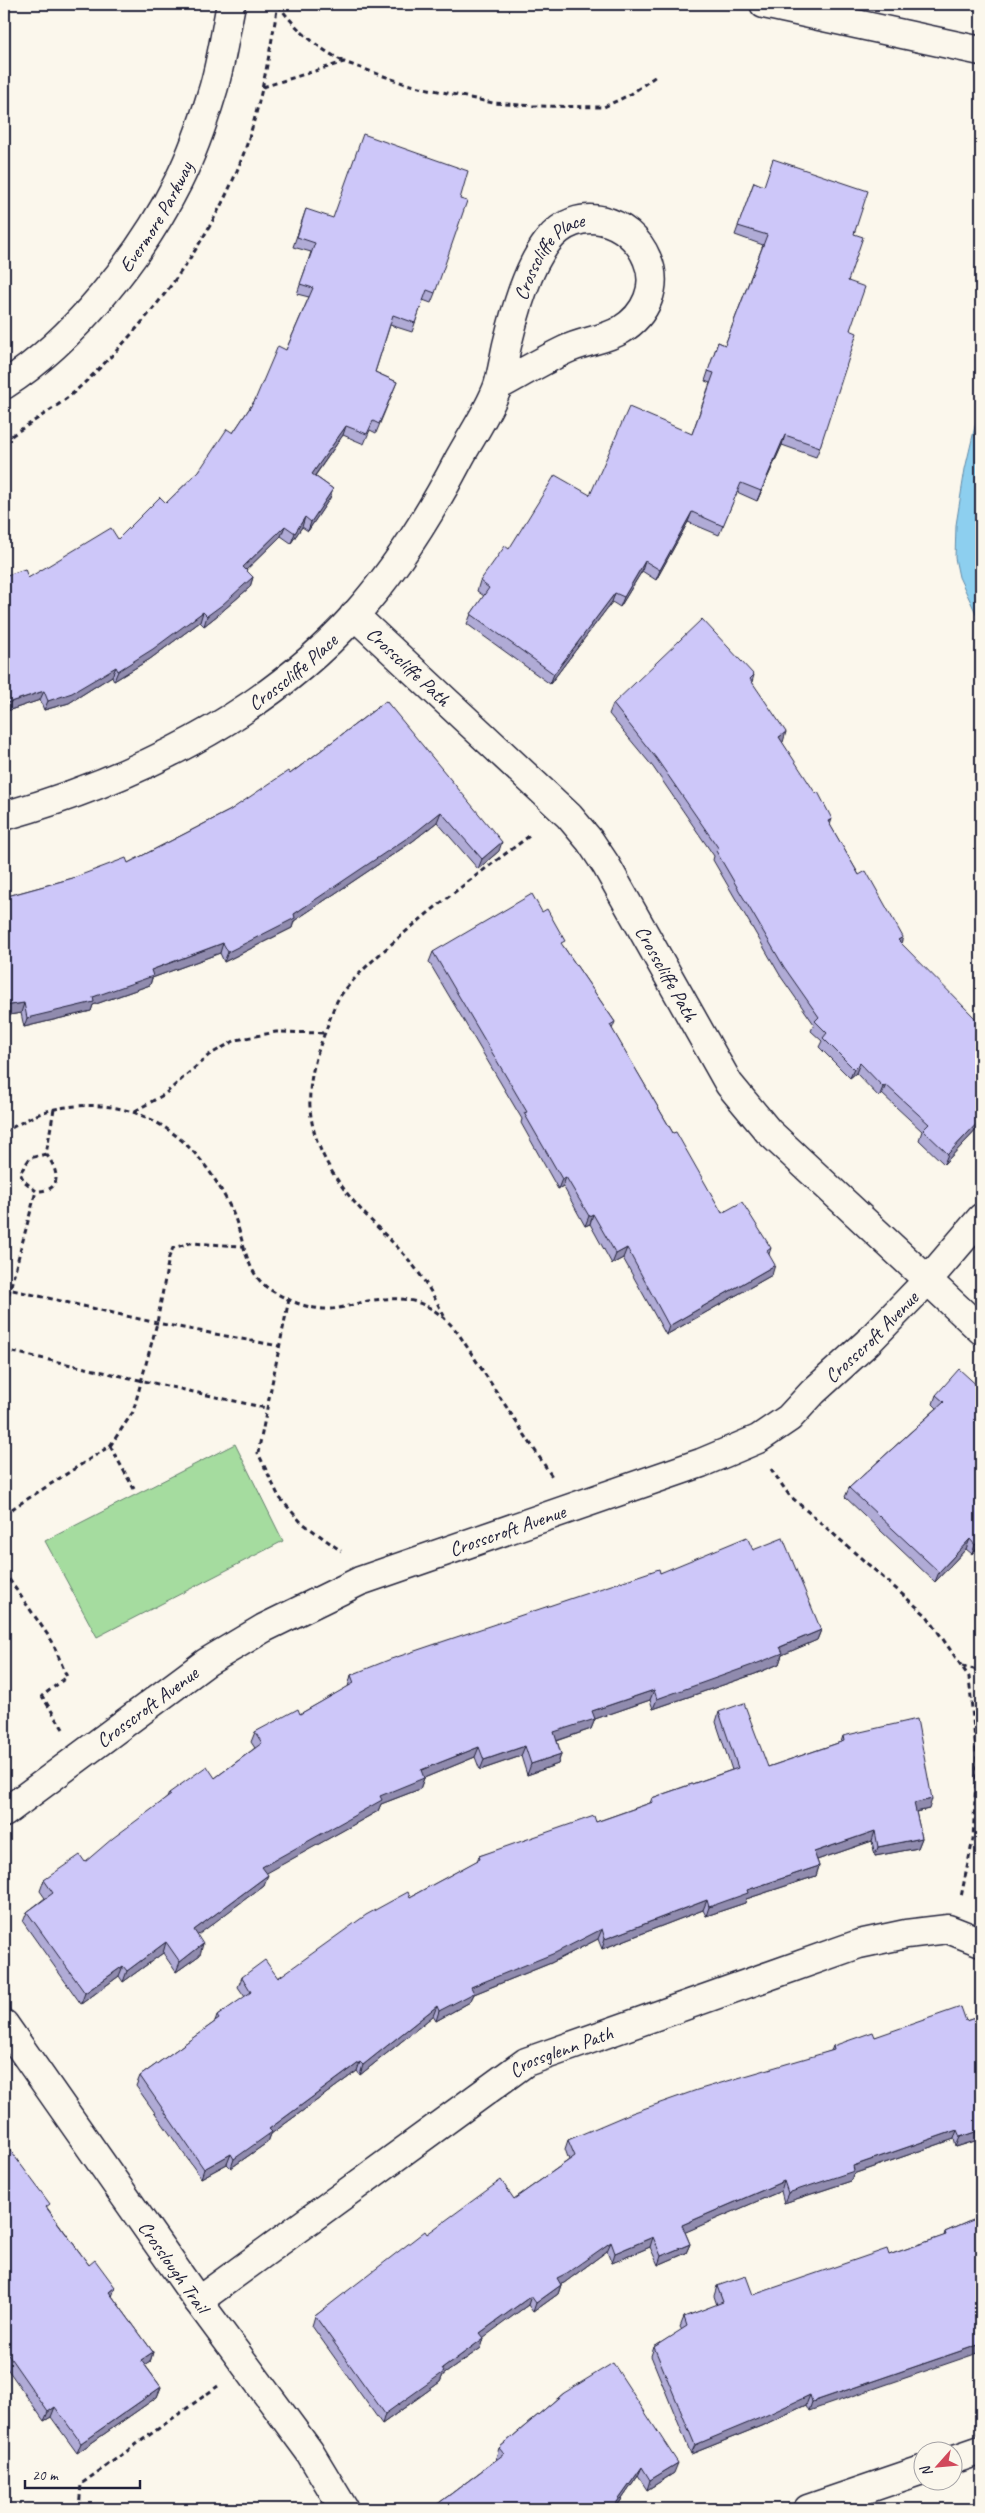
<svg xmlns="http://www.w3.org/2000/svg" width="985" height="2513" font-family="Caveat,sans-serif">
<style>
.green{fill:#a5dc9f;stroke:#647f6d}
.water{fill:#8dcfef;stroke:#628aa7}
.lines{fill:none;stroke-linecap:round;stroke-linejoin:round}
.minor-casing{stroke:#22223b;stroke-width:31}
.tertiary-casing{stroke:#22223b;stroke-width:31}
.path{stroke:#22223b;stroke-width:3;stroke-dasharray:5 4;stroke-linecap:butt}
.minor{stroke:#fbf7ec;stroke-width:28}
.tertiary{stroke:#fbf7ec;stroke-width:28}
.wall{fill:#b0abd6;stroke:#22223b}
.shaded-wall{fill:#908bae;stroke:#22223b}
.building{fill:#cdc7f9;stroke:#22223b}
.labels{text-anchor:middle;stroke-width:4;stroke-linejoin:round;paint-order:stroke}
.street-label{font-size:20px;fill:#22223b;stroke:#fbf7ec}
</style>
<rect width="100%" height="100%" fill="#fbf7ec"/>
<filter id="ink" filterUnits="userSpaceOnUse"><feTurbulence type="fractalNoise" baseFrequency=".02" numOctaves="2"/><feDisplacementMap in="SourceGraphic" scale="10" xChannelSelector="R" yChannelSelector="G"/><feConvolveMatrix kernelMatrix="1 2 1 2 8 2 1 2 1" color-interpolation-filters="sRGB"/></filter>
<g filter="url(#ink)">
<path class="green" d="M 235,1444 L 283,1541 L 97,1637 L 45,1541 Z"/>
<path class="water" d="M 981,401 L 981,624 L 959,577 L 955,558 L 956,525 L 965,469 Z"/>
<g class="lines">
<defs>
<g id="minor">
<path id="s1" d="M 4,385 C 73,341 141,256 178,182 C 192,154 203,123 212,93 C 221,65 225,33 231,4"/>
<path id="s2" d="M 354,615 L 569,816 L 590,841 L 606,865 L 729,1084 L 768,1131 L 981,1330"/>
<path id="s3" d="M 4,816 C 132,780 263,717 354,616 C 396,569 430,515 459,459 C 472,435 489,411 498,386 C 502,373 504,358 507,345 C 515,312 527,268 548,241 C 577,203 630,218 647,259 C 659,286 646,315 621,330 C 605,340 583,341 565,350 C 542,361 520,374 498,386"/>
<path id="s4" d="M 4,1813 L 207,1662 L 264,1628 L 360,1581 L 701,1463 L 758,1439 L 789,1418 L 813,1392 L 868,1342 L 927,1281 L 981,1218"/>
<path id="s5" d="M 4,2024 L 198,2301 L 309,2451 L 344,2509"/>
<path id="s6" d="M 198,2301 L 526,2062 L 859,1944 L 906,1934 L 948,1929 L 981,1942"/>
<path d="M 952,2460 L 981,2450"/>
<path d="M 808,2509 L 922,2470"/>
</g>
<path id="tertiary" d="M 764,4 L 981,51"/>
</defs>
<use href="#minor" class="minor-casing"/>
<use href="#tertiary" class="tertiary-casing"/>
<path class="path" d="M 278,5 C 298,31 315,46 344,62
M 263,87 L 344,62 L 406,84 L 493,103 L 534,106 L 604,107 L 631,94 L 656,76
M 4,441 C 29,423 59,407 81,386 C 150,322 217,234 247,144 C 262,98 270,51 278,4
M 135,1111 L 165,1094 L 209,1055 L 236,1040 L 276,1032 L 325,1033
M 4,1132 C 19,1124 38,1112 55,1109 C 139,1092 198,1137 232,1211 C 245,1239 244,1276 274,1292 C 290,1301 306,1308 324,1309 C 339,1310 354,1304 368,1301 C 408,1294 433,1302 458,1333 L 553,1478
M 46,1154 L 30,1158 L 20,1173 L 24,1181 L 36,1191 C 64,1192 58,1169 46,1154 L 54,1109
M 4,1288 L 157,1323 L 279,1346
M 289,1299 L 258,1453 L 279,1497 L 301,1522 L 341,1551
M 4,1312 L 36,1191
M 444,1316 C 432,1292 419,1270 400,1250 C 375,1224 351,1203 331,1170 C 302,1121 305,1081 326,1030 C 330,1019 334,1004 341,995 C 356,975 375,958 395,941 C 438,903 485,869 532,834
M 4,1350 L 266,1408
M 110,1446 L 134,1489
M 771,1469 L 789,1495 L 927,1616 L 969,1677 L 977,1762 L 973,1839 L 961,1897
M 4,1514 L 110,1446 L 133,1412 L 157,1323 L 169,1257 L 173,1248 L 190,1243 L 243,1246
M 4,1572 L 52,1641 L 67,1677 L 42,1696 L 63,1729
M 962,1666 L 981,1671
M 79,2509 L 81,2484 L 218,2386"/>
<use href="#minor" class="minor"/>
<use href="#tertiary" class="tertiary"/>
</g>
<path class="wall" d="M 754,182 L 854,234 L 848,281 L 850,330 L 820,447 L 816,457 L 782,445 L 757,501 L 737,492 L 719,535 L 688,522 L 656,580 L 642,571 L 620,607 L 612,602 L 550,684 L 467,624 L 471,614 L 484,596 L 477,591 L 480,581 L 509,549 L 590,495 L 692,434 L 710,383 L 705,381 L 718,342 L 725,345 L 763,245 L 735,235 Z
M 306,209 L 435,293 L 431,303 L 423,300 L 412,332 L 390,325 L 375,372 L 397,382 L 376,433 L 370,430 L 364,444 L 343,435 L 315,476 L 333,489 L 330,498 L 308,531 L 302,527 L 291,543 L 281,536 L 246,570 L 253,577 L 250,587 L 218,615 L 204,626 L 200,622 L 150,659 L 114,681 L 112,676 L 69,703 L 44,710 L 40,700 L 4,712 L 4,576 L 28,578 L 118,539 L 166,503 L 199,471 L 233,433 L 255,400 L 286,350 L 309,297 L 297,294 L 311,252 L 293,247 Z
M 754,675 L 752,682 L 783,742 L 782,742 L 859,875 L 901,943 L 981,1125 L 944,1164 L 919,1140 L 922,1131 L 882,1094 L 879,1097 L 856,1073 L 850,1078 L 819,1047 L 822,1041 L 811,1031 L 814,1024 L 781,977 L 713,860 L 714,856 L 653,767 L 609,714 L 613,704 Z
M 386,701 L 499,851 L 478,869 L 437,822 L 413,841 L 294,921 L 292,928 L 224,962 L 220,953 L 152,978 L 150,985 L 93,1005 L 91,1011 L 24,1027 L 21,1013 L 4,1016 L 4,897 L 128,863 L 229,811 L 290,774 Z
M 563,946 L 615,1022 L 612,1029 L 673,1133 L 722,1213 L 771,1248 L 769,1254 L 772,1275 L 666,1335 L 623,1258 L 612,1264 L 590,1224 L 585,1226 L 563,1186 L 558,1189 L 521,1123 L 522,1119 L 429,962 L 433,952 Z
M 981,1389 L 981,1544 L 972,1554 L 966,1549 L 935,1582 L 845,1497 L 849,1488 L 937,1408 L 933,1404 L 936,1395 Z
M 753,1550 L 821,1630 L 817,1640 L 782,1655 L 779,1664 L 755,1674 L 653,1709 L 650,1700 L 595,1719 L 591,1729 L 557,1741 L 561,1754 L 558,1764 L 527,1775 L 521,1756 L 480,1770 L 475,1757 L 424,1778 L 420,1789 L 381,1804 L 378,1811 L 266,1873 L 264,1885 L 197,1935 L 200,1955 L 176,1972 L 163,1953 L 123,1982 L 119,1976 L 81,2004 L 23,1922 L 27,1912 L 45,1898 L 40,1891 L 44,1880 L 85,1862 L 167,1798 L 169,1793 L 215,1778 L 255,1748 L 251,1742 L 255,1732 L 300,1714 L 348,1687 L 351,1675 L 660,1573 Z
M 719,1712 L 768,1767 L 841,1742 L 843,1736 L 929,1809 L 916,1812 L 922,1838 L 918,1848 L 875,1856 L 872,1841 L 817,1860 L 819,1866 L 816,1876 L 746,1899 L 745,1903 L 706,1916 L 703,1910 L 602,1949 L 598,1939 L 551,1963 L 474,1994 L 470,2002 L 436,2021 L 433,2016 L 360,2075 L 357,2071 L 271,2134 L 268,2142 L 231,2168 L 227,2164 L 201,2178 L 136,2086 L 140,2076 L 215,2022 L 217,2016 L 245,1997 L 238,1987 L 242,1977 L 278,1978 L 410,1897 L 477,1861 L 479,1856 L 596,1822 L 650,1803 L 652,1798 L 732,1770 L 716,1722 Z
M 981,2016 L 981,2139 L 956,2147 L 954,2139 L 853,2174 L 851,2181 L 784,2203 L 781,2191 L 685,2232 L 690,2244 L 686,2253 L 658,2265 L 650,2247 L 612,2263 L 607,2251 L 564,2283 L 561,2284 L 561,2285 L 558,2294 L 533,2312 L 528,2305 L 483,2337 L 484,2338 L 481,2348 L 443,2375 L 440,2382 L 382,2424 L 312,2326 L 315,2316 L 427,2234 L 514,2199 L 569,2160 L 565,2149 L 568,2140 L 831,2051 L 833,2046 L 875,2037 L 966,2021 Z
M 4,2142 L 48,2209 L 89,2265 L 115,2287 L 112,2296 L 153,2352 L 150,2362 L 145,2365 L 161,2387 L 157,2397 L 77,2453 L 51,2417 L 44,2421 L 4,2364 Z
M 968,2222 L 809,2411 L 806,2405 L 761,2426 L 691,2454 L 651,2356 L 654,2347 L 682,2330 L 680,2327 L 684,2317 L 717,2305 L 714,2296 L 717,2286 L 753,2295 L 889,2255 L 944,2236 L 945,2232 Z
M 564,2393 L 674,2473 L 647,2490 L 638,2476 L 615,2509 L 431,2509 L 497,2459 L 496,2458 L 499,2448 Z"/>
<path class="shaded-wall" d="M 346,426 L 343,435 L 309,484 L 312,474 Z
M 785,435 L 782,445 L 757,501 L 761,491 Z
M 333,489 L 330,498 L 308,531 L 311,522 Z
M 692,512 L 688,522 L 656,580 L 660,570 Z
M 305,517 L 302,527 L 291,543 L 295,533 Z
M 285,526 L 281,536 L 239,577 L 243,567 Z
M 645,561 L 642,571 L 620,607 L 624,597 Z
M 253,577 L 250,587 L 218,615 L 204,626 L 207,616 Z
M 615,593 L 612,602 L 550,684 L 554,674 Z
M 203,612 L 200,622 L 150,659 L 114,681 L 118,671 Z
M 116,667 L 112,676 L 69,703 L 44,710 L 48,701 Z
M 44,691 L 40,700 L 4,712 L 4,704 Z
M 786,732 L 783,742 L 775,747 L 779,737 Z
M 441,812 L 437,822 L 413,841 L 294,921 L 292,928 L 224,962 L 228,952 L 294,914 Z
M 832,819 L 829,828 L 828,821 Z
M 502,842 L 499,851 L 478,869 L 482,859 Z
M 903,937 L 900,947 L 898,940 Z
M 223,943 L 220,953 L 152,978 L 150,985 L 93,1005 L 91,1011 L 24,1027 L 27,1018 L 93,997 L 151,970 Z
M 24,1003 L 21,1013 L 4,1016 L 4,1006 Z
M 860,1063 L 856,1073 L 850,1078 L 854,1069 Z
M 886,1085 L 882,1094 L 879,1097 L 883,1087 Z
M 981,1119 L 981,1125 L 944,1164 L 948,1154 Z
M 566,1177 L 563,1186 L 558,1189 L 562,1179 Z
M 593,1214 L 590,1224 L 585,1226 L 589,1216 Z
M 627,1248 L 623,1258 L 612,1264 L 616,1254 Z
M 775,1265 L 772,1275 L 666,1335 L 669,1326 Z
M 981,1538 L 981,1544 L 972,1554 L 975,1545 Z
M 970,1539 L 966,1549 L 935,1582 L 939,1572 Z
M 821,1630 L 817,1640 L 782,1655 L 779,1664 L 755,1674 L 653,1709 L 657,1699 Z
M 654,1690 L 650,1700 L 595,1719 L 591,1729 L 550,1743 L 554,1732 L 592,1711 Z
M 525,1746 L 521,1756 L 480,1770 L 484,1760 Z
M 479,1747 L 475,1757 L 424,1778 L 420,1789 L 381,1804 L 378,1811 L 258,1878 L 262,1867 L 421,1770 Z
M 561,1754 L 558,1764 L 527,1775 L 531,1764 Z
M 932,1799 L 929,1809 L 911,1813 L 914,1803 Z
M 875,1831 L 872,1841 L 811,1862 L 814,1852 Z
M 922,1838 L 918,1848 L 875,1856 L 878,1847 Z
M 819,1866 L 816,1876 L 746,1899 L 745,1903 L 706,1916 L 709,1907 L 747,1890 Z
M 268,1875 L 264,1885 L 190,1941 L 194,1930 Z
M 707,1900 L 703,1910 L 602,1949 L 605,1939 Z
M 602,1929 L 598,1939 L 551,1963 L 474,1994 L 470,2002 L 436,2021 L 439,2011 L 471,1987 Z
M 166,1942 L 163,1953 L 123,1982 L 127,1971 Z
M 203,1944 L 200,1955 L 176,1972 L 180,1962 Z
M 123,1966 L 119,1976 L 81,2004 L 85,1993 Z
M 437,2006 L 433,2016 L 360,2075 L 363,2065 Z
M 360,2062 L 357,2071 L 271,2134 L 268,2142 L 231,2168 L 234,2159 L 269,2129 Z
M 957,2130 L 954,2139 L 853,2174 L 851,2181 L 784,2203 L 788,2193 L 853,2166 Z
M 981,2130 L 981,2139 L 956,2147 L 960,2137 Z
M 231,2154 L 227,2164 L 201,2178 L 204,2169 Z
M 784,2181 L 781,2191 L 679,2235 L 682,2225 Z
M 653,2237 L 650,2247 L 612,2263 L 615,2253 Z
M 611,2242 L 607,2251 L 564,2283 L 553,2287 L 557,2278 Z
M 690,2244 L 686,2253 L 658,2265 L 661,2256 Z
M 561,2285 L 558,2294 L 533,2312 L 536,2303 Z
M 115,2287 L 112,2297 L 109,2292 Z
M 531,2296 L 528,2305 L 476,2343 L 480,2333 Z
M 484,2338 L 481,2348 L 443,2375 L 440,2382 L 382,2424 L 385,2414 L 442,2369 Z
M 981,2344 L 981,2352 L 809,2411 L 812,2402 Z
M 153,2352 L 150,2362 L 138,2370 L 141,2360 Z
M 161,2387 L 157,2397 L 77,2453 L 81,2443 Z
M 810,2395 L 806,2405 L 761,2426 L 691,2454 L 695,2445 Z
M 55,2407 L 51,2417 L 44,2421 L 48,2412 Z
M 678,2463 L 674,2473 L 647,2490 L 650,2480 Z
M 642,2467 L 638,2476 L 615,2509 L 612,2509 Z"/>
<path class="building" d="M 363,134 L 468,171 L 460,199 L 467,201 L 435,293 L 427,290 L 415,323 L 393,315 L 375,372 L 397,382 L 379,424 L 373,421 L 367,434 L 346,426 L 312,474 L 333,489 L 311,522 L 305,517 L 295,533 L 285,526 L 243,567 L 253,577 L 222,605 L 207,616 L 203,612 L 153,649 L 118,671 L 116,667 L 72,693 L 48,701 L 44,691 L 4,704 L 4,576 L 25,569 L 28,578 L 111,528 L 118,539 L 160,497 L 166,503 L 199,471 L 227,429 L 233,433 L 255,400 L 278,346 L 286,350 L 313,288 L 300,284 L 315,243 L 297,237 L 306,209 L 333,218 Z
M 773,159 L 868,191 L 854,234 L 863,237 L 848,281 L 865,287 L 850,330 L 857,333 L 820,447 L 785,435 L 761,491 L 741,483 L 723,526 L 692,512 L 660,570 L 645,561 L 624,597 L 615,593 L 554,674 L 471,614 L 489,588 L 480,581 L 505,546 L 509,549 L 555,475 L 590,495 L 629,407 L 692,434 L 714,373 L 708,371 L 718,342 L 725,345 L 767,235 L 738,226 L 754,182 L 764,186 Z
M 702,619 L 754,675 L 750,679 L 786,732 L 779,737 L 816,794 L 818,792 L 832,819 L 828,821 L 859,875 L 866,871 L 903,937 L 898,940 L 977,1020 L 981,1015 L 981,1119 L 948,1154 L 923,1130 L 929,1124 L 886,1085 L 883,1087 L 860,1063 L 854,1069 L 823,1038 L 827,1033 L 815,1021 L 819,1017 L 784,967 L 716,851 L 719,849 L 656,758 L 613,704 Z
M 386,701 L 502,842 L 482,859 L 441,812 L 416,832 L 294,914 L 295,918 L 228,952 L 223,943 L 151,970 L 153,976 L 93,997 L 94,1002 L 27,1018 L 24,1003 L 4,1006 L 4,897 L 73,878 L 126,858 L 128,863 L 229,811 L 288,771 L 290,774 Z
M 532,894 L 542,912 L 547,909 L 565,941 L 561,943 L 615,1022 L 610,1025 L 673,1133 L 676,1132 L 722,1213 L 742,1202 L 771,1248 L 767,1251 L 775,1265 L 669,1326 L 627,1248 L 616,1254 L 593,1214 L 589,1216 L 566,1177 L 562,1179 L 524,1113 L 527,1112 L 433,952 Z
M 959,1369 L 981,1389 L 981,1538 L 975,1545 L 970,1539 L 939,1572 L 849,1488 L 944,1402 L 936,1395 Z
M 747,1537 L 753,1550 L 783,1538 L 821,1630 L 780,1647 L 783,1653 L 758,1663 L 657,1699 L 654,1690 L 592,1711 L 595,1719 L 554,1732 L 561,1754 L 531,1764 L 525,1746 L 484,1760 L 479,1747 L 421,1770 L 424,1778 L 380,1796 L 382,1800 L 262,1867 L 268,1875 L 194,1930 L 203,1944 L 180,1962 L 166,1942 L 127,1971 L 123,1966 L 85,1993 L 27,1912 L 53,1893 L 44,1880 L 80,1855 L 85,1862 L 113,1838 L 171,1795 L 169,1793 L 207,1766 L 215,1778 L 262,1743 L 255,1732 L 298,1709 L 300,1714 L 354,1683 L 351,1675 L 391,1659 L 659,1569 L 660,1573 Z
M 744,1703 L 768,1767 L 844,1741 L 843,1736 L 917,1719 L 932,1799 L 914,1803 L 922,1838 L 878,1847 L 875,1831 L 814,1852 L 819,1866 L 747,1890 L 748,1893 L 709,1907 L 707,1900 L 605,1939 L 602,1929 L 555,1953 L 471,1987 L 474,1993 L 439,2011 L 437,2006 L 363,2065 L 360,2062 L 269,2129 L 272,2132 L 234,2159 L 231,2154 L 204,2169 L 140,2076 L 219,2019 L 217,2016 L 251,1992 L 242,1977 L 265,1960 L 278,1978 L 366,1915 L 408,1892 L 410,1897 L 480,1859 L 479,1856 L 594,1816 L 596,1822 L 653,1802 L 652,1798 L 738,1768 L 719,1712 Z
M 961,2007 L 966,2021 L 981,2016 L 981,2130 L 960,2137 L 957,2130 L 853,2166 L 854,2171 L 788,2193 L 784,2181 L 682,2225 L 690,2244 L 661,2256 L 653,2237 L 615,2253 L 611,2242 L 567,2273 L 557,2278 L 561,2285 L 536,2303 L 531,2296 L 480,2333 L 484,2338 L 442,2369 L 444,2372 L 385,2414 L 315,2316 L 425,2231 L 427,2234 L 501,2180 L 514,2199 L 575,2156 L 568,2140 L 629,2114 L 697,2090 L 834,2050 L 833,2046 L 873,2032 L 875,2037 Z
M 4,2142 L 50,2204 L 46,2207 L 89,2265 L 95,2260 L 115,2287 L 109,2292 L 153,2352 L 141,2360 L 161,2387 L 81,2443 L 55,2407 L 48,2412 L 4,2349 Z
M 981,2217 L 981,2344 L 812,2402 L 810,2395 L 765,2416 L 695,2445 L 654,2347 L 687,2326 L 684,2317 L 723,2302 L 717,2286 L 746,2276 L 753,2295 L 887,2249 L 889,2255 L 946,2235 L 945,2232 L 968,2222 Z
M 613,2363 L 678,2463 L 650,2480 L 642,2467 L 612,2509 L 431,2509 L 504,2454 L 499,2448 L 564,2393 Z
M 4,2496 L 14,2509 L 4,2509 Z"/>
</g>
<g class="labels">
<g class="street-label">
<text dy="7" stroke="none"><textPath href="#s1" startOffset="229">Evermore Parkway</textPath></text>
<text dy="7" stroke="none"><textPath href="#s3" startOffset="824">Crosscliffe Place</textPath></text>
<text dy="7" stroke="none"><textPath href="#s2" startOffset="75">Crosscliffe Path</textPath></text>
<text dy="7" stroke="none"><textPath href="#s3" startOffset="325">Crosscliffe Place</textPath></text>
<text dy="7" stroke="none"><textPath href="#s2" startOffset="480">Crosscliffe Path</textPath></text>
<text dy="7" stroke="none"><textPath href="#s4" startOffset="1002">Crosscroft Avenue</textPath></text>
<text dy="7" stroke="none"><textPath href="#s4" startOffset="582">Crosscroft Avenue</textPath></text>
<text dy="7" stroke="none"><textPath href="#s4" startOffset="178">Crosscroft Avenue</textPath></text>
<text dy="7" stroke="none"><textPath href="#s6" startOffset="442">Crossglenn Path</textPath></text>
<text dy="7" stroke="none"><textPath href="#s5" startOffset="296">Crosslough Trail</textPath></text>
</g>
</g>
<rect width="985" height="2513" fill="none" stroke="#fbf7ec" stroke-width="20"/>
<rect x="10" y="10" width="965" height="2493" fill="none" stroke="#22223b" stroke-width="2" filter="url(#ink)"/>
<g transform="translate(938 2466) rotate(243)"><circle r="24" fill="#fbf7ec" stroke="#a4a2a5"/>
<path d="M0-4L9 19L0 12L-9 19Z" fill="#d1495b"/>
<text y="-8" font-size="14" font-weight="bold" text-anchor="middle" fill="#22223b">N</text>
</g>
<path d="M25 2480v8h115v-8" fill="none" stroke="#22223b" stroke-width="2.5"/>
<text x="32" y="2480" font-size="15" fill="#22223b" stroke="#fbf7ec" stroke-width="4" paint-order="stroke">20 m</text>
</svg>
